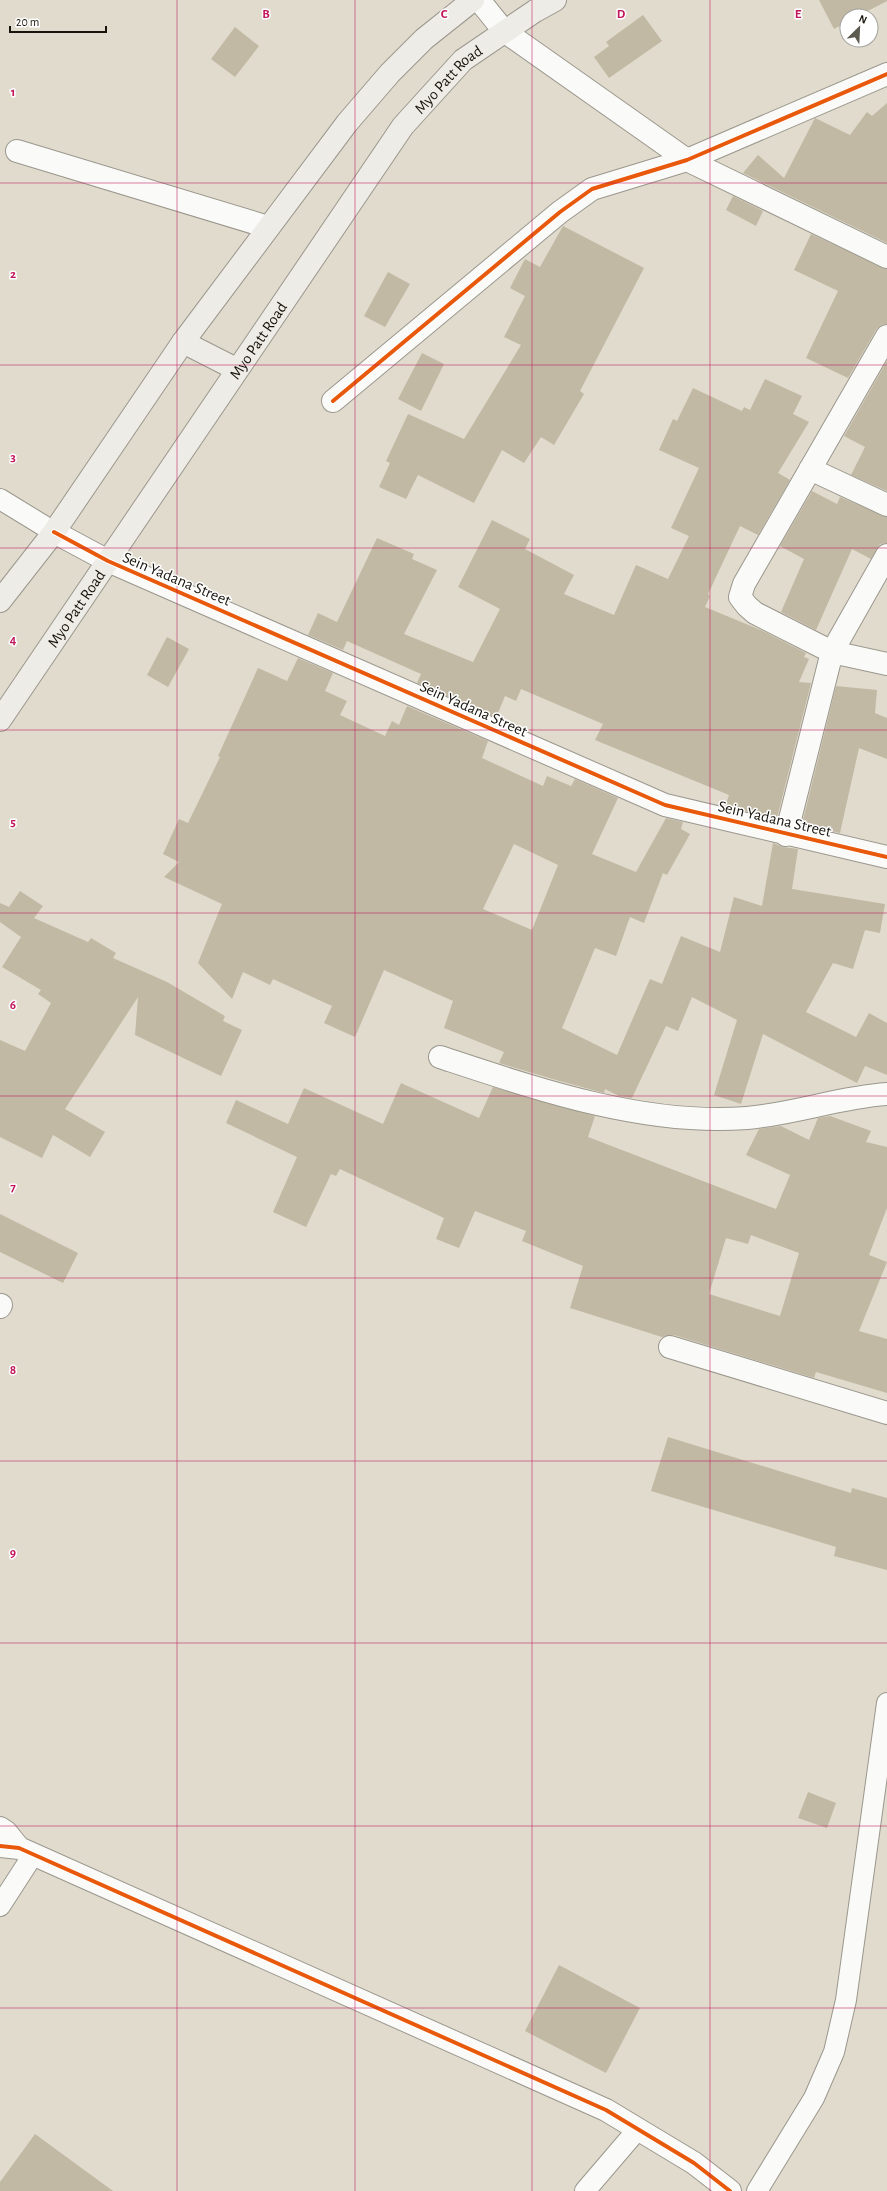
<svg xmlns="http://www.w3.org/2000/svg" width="887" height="2191" font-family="'Alegreya Sans',sans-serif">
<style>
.building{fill:#c1b9a3;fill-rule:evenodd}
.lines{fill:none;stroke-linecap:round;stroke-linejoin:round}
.service-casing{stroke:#9b978d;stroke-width:22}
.minor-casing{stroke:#9b978d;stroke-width:24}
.secondary-casing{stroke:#9b978d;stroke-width:24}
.service{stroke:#fafaf8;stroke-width:20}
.minor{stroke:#fafaf8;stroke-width:22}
.secondary{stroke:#eeece7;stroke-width:22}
.cycleway-casing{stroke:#fff;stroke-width:6}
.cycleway{stroke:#e8590c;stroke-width:4}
.grid{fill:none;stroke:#c2185b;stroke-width:1;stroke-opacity:0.55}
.labels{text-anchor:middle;stroke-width:3;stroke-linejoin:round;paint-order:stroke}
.street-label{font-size:16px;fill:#17140b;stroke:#fff}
.grid-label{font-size:13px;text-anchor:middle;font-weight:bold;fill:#c2185b;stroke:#fff;stroke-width:3;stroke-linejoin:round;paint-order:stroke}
</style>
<rect width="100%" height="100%" fill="#e0dbcd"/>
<path class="building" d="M 819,0 L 887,0 L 887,1 L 858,16 L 847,16 L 847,22 L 834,29 Z
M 643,15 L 662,41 L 609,78 L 594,57 L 609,46 L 606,42 Z
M 235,27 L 259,46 L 235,77 L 211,59 Z
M 887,103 L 887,243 L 743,173 L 758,155 L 784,178 L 815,118 L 850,135 L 867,112 L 872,116 Z
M 733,196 L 763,211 L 756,226 L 726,210 Z
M 563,226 L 644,268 L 580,391 L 584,394 L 554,445 L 541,437 L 524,463 L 502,450 L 474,503 L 418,475 L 406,499 L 379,487 L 390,463 L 386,461 L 408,414 L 464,439 L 521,345 L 504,337 L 525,296 L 510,288 L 525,259 L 540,267 Z
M 811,234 L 887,269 L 887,324 L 881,325 L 876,330 L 848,378 L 806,358 L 838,291 L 794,270 Z
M 388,272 L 410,284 L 385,327 L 364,316 Z
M 422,353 L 444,364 L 421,411 L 398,399 Z
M 887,361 L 887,491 L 851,475 L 865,447 L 844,436 Z
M 765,379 L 802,396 L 793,414 L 809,422 L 778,473 L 790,480 L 758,535 L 740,526 L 708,594 L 710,596 L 705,607 L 763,631 L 806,653 L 804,657 L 809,659 L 799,682 L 811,683 L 777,818 L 742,810 L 726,804 L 729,795 L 595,740 L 603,724 L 521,689 L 516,701 L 505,696 L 496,718 L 417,683 L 421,674 L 347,641 L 343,650 L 308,635 L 318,613 L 337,622 L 377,538 L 414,554 L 412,559 L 437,570 L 404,634 L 473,662 L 500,609 L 458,587 L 492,520 L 530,539 L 525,549 L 574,575 L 564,594 L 614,615 L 636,565 L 668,579 L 689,536 L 671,528 L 699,468 L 659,450 L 673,419 L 677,421 L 693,388 L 742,411 L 744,407 L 750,410 Z
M 812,491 L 837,504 L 840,497 L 887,517 L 887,543 L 880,544 L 871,559 L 852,549 L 816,630 L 781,612 L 804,559 L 780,546 Z
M 167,637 L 189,649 L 168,687 L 147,675 Z
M 298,658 L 333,673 L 325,691 L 347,701 L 340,715 L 385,736 L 392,721 L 399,725 L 407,706 L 488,741 L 482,758 L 543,786 L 547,776 L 571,786 L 575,779 L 618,798 L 592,854 L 636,872 L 666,818 L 683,822 L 681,829 L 690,834 L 667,875 L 663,873 L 644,923 L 630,917 L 616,956 L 595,948 L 562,1028 L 617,1055 L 650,979 L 662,984 L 681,936 L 720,952 L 734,897 L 762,906 L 773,843 L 783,847 L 798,849 L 792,889 L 885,904 L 880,933 L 865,930 L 853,969 L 833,963 L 806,1012 L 856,1037 L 869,1013 L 887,1023 L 887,1075 L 865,1066 L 857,1083 L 763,1034 L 741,1104 L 714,1095 L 737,1020 L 692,997 L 678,1031 L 666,1026 L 632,1098 L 619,1096 L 605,1089 L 604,1093 L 556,1080 L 499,1063 L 504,1052 L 444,1028 L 453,1001 L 384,970 L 355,1037 L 324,1023 L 332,1006 L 273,979 L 270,985 L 243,972 L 232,999 L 198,963 L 222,904 L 164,877 L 179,862 L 163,854 L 179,819 L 188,823 L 220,757 L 218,756 L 258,668 L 287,681 ZM 514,844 L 558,865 L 532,930 L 483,909 Z
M 836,686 L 877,690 L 875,713 L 887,718 L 887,759 L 859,748 L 840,833 L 802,824 Z
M 20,891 L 43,906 L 34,918 L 88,942 L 91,938 L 116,953 L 113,958 L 167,982 L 225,1016 L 223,1021 L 242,1030 L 221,1076 L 135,1035 L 138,997 L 65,1109 L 105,1132 L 90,1157 L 53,1135 L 42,1158 L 0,1137 L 0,1040 L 25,1051 L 51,1003 L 38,994 L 41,990 L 2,967 L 21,937 L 0,922 L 0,903 L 9,907 Z
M 401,1083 L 479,1118 L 493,1087 L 595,1116 L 588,1137 L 776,1209 L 790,1175 L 746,1155 L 759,1129 L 781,1126 L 809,1140 L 818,1118 L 830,1116 L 871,1131 L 866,1142 L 887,1147 L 887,1208 L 869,1255 L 887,1262 L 859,1331 L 887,1339 L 887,1393 L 816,1372 L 814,1378 L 674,1335 L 662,1337 L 570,1308 L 583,1266 L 522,1241 L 526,1231 L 475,1211 L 459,1248 L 436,1239 L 444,1218 L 340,1169 L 336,1176 L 331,1174 L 306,1227 L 273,1212 L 297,1157 L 226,1123 L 236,1100 L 288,1124 L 304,1088 L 383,1124 ZM 751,1235 L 799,1253 L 780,1316 L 709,1294 L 726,1238 L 748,1244 Z
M 0,1214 L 78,1253 L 63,1283 L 0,1252 Z
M 668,1437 L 851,1493 L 852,1488 L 887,1498 L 887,1570 L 834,1556 L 836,1547 L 651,1491 Z
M 808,1792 L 836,1803 L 827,1828 L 798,1818 Z
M 559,1965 L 640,2008 L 606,2073 L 525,2031 Z
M 35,2134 L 113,2191 L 0,2191 L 0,2182 Z"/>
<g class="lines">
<defs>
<path id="service" d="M 0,499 L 54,532
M 0,1906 L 33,1855
M 585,2191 L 638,2129
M 757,2191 L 814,2098 L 834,2052 L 846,2000 L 887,1703"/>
<path id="minor" d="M 479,0 L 504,31 L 687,160 L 887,257
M 17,151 L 268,227
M 887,336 L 744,584 L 740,597 L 747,606 L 755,613 L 832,652 L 887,664
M 333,401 L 560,212 L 592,189 L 687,160 L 887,74
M 810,469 L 887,505
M 54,532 L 108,561 L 665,805 L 887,857
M 786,835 L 832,652 L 887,555
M 440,1057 C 537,1089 643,1126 747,1118 C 794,1114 840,1097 887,1094
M 0,1307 L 1,1305
M 670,1347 L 887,1413
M 0,1828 L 6,1832 L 19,1848
M 0,1846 L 19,1848 L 606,2110 L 694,2163 L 730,2191"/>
<g id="secondary">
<path d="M 183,342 L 236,369"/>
<path d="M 0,601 L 54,532 L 183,342 L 347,123 L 390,73 L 424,39 L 473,0"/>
<path id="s1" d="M 0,720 L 403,126 L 463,60 L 535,11 L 555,0"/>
</g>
</defs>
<use href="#service" class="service-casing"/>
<use href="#minor" class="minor-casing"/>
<use href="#secondary" class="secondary-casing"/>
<use href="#service" class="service"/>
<use href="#minor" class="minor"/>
<use href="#secondary" class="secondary"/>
<defs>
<path id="cycleway" d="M 333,401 L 560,212 L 592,189 L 687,160 L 887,74
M 54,532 L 108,561 L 665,805 L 887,857
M 0,1846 L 19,1848 L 606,2110 L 694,2163 L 730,2191"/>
</defs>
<use href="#cycleway" class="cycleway-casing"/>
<use href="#cycleway" class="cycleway"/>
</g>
<path class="grid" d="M 177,0 L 177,2191M 355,0 L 355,2191M 532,0 L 532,2191M 710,0 L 710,2191M 0,183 L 887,183M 0,365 L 887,365M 0,548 L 887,548M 0,730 L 887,730M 0,913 L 887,913M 0,1096 L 887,1096M 0,1278 L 887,1278M 0,1461 L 887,1461M 0,1643 L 887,1643M 0,1826 L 887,1826M 0,2008 L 887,2008"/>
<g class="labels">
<g class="street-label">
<text dy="6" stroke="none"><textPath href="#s1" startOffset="783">Myo Patt Road</textPath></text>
<text dy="6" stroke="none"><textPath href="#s1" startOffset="459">Myo Patt Road</textPath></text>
<text transform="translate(177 578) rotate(23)" y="6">Sein Yadana Street</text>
<text dy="6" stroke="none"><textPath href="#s1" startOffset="135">Myo Patt Road</textPath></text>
<text transform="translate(474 708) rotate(24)" y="6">Sein Yadana Street</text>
<text transform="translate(775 818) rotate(13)" y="6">Sein Yadana Street</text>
</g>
</g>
<g class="grid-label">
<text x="266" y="18">B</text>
<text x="444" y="18">C</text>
<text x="621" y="18">D</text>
<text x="798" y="18">E</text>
<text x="13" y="96">1</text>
<text x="13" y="278">2</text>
<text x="13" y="461">3</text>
<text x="13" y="644">4</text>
<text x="13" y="826">5</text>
<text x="13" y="1009">6</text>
<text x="13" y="1191">7</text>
<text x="13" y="1374">8</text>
<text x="13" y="1557">9</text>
</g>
<g transform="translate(859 28) rotate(24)"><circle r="19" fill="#ffffff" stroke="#a2a19d"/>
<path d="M0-3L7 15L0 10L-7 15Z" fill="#5d5a4f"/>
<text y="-6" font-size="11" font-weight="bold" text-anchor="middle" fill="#17140b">N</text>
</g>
<path d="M10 26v6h96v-6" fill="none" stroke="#17140b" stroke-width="2"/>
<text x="16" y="26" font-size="12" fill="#17140b" stroke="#ffffff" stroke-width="3" paint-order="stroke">20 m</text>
</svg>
